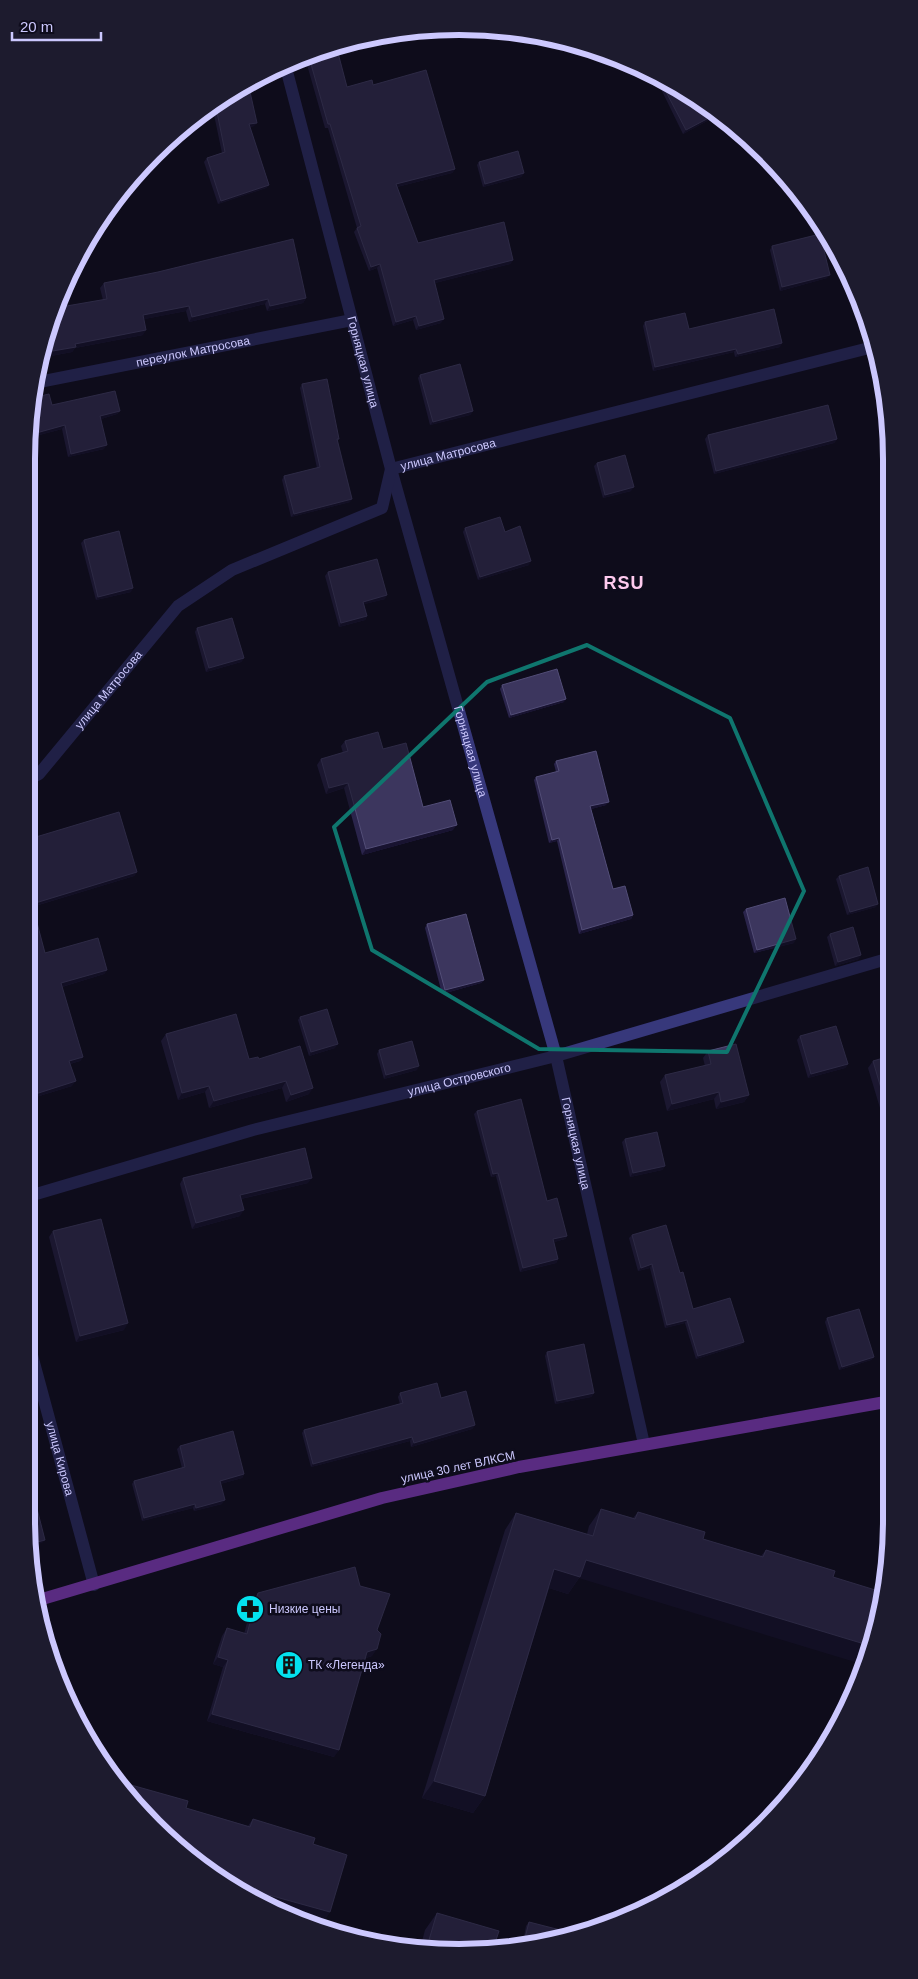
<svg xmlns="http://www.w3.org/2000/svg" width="918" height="1979" font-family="Helvetica,sans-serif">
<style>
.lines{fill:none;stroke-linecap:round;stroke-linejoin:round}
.minor{stroke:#37387b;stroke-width:12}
.major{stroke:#b451fc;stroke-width:12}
.wall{fill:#2a244b}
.shaded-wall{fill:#181330}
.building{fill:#3c365e;stroke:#524d77}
.marked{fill:none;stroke:#0f766e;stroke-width:4;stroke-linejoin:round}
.labels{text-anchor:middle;stroke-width:5;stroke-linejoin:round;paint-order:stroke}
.street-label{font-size:12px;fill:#ccc8fe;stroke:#0e0c1c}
.poi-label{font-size:12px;fill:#ccc8fe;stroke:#0e0c1c;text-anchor:start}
.district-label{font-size:18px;font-weight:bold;letter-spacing:1px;fill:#fecaee;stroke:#0e0c1c}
.rim{fill:none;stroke:#ccc8fe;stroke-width:6}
</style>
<rect width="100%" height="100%" fill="#0e0c1c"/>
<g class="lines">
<g class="minor">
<path id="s1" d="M 285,64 L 391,469 L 556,1056 L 644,1444"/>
<path id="s2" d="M 34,383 L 352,320"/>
<path id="s3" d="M 26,781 L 39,774 L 178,606 L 232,570 L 382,508 L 391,469 L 873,347"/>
<path id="s4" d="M 26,1197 L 253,1130 L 556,1056 L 890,958"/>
<path id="s5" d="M 26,1333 L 94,1585"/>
</g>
<path class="major" d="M 39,1600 L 382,1498 L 519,1467 L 891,1401"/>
</g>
<path class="wall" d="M 309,57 L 347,87 L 373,85 L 455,169 L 452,173 L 397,187 L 418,243 L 513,260 L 510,264 L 435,283 L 441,323 L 416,330 L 413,320 L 393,326 L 377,268 L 369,271 L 354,232 L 357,228 L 328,128 L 325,128 L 306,61 Z
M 667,84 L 720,114 L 683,134 L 661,89 L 663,86 Z
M 218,99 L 254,126 L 250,127 L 269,185 L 266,188 L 218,204 L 204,162 L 207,158 L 222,153 L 212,105 Z
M 479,162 L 524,173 L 521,177 L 483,187 L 477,165 Z
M 772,246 L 827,278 L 780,291 L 770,250 Z
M 104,283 L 306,298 L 303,303 L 267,311 L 265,304 L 189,322 L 186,311 L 144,319 L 143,335 L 75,348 L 72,352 L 40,358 L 55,308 L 103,300 L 100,288 Z
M 645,322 L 689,329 L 780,347 L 735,357 L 734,352 L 653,371 L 643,326 Z
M 420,375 L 473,411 L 470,415 L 430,425 L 418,378 Z
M 302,384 L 339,439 L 337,441 L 350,502 L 291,517 L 282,480 L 284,476 L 317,468 L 300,388 Z
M 32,398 L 52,405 L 120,411 L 117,414 L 101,419 L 104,449 L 68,457 L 62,429 L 28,438 Z
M 708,435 L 837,439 L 834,443 L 714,474 L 705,439 Z
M 597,463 L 631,491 L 603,498 L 594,466 Z
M 465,528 L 505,532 L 529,565 L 478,580 L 463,532 Z
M 84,540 L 131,592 L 96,600 L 81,543 Z
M 328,572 L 385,599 L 364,604 L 367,616 L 365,620 L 339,627 L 325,576 Z
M 197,628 L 244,658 L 241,662 L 206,672 L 195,632 Z
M 502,685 L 564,702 L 509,718 L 500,689 Z
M 345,741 L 383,749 L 423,807 L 453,830 L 362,855 L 344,788 L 326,794 L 317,765 L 321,759 L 343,753 L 341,746 Z
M 556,761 L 606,805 L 591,809 L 613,889 L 633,915 L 631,919 L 579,934 L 557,841 L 549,843 L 534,780 L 536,777 L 556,772 L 554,764 Z
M 26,840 L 137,872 L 134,876 L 32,907 L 45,953 L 107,970 L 104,974 L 62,987 L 83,1057 L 80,1061 L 70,1064 L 72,1086 L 26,1100 Z
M 839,876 L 876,907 L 847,915 L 836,879 Z
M 746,909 L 794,943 L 754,953 L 743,912 Z
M 427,924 L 484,980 L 481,983 L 442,994 L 425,928 Z
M 830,934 L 859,959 L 835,966 L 827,937 Z
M 300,1017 L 335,1048 L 309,1056 L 298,1020 Z
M 166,1034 L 249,1059 L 259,1059 L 309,1094 L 286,1102 L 282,1088 L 209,1108 L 205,1092 L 178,1100 L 161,1041 Z
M 800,1036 L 848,1064 L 845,1068 L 808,1078 L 797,1040 Z
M 379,1050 L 417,1070 L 384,1079 L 377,1054 Z
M 708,1051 L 749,1095 L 744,1102 L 716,1109 L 714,1099 L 667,1111 L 660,1082 L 665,1075 L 705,1066 L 703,1058 Z
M 890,1056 L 890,1127 L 886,1128 L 868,1068 L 873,1061 Z
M 477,1111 L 547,1201 L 567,1236 L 565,1239 L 554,1242 L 558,1259 L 556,1263 L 520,1272 L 496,1176 L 491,1177 L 474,1114 Z
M 625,1139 L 665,1166 L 662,1170 L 630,1177 L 622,1142 Z
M 183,1178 L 308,1183 L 241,1199 L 240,1216 L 192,1229 L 180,1184 Z
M 53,1231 L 124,1330 L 76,1342 L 49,1237 Z
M 632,1235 L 680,1273 L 693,1309 L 741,1345 L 696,1359 L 685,1323 L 665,1328 L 650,1268 L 638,1271 L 629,1238 Z
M 827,1318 L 874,1357 L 871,1360 L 839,1370 L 825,1322 Z
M 547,1352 L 594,1393 L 591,1397 L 555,1404 L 545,1356 Z
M 400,1393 L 441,1398 L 475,1425 L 472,1429 L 411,1447 L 410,1441 L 311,1467 L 302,1433 L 304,1430 L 400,1404 L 398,1397 Z
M 180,1446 L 244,1474 L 242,1478 L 220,1484 L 222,1504 L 194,1511 L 193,1508 L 142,1521 L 132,1484 L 134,1481 L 182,1468 L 177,1449 Z
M 601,1509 L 633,1518 L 638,1512 L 703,1539 L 761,1556 L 766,1550 L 835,1571 L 579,1578 L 568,1594 L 549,1588 L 485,1796 L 473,1813 L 422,1798 L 505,1530 L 516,1513 L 587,1534 L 589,1526 Z
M 360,1586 L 377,1630 L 372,1656 L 366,1658 L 334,1757 L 207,1721 L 223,1667 L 213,1664 L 222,1636 L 227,1628 L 244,1634 L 253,1600 L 258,1593 Z
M 124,1783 L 186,1808 L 248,1826 L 253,1819 L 313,1844 L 133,1805 L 121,1787 Z
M 437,1913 L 459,1953 L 420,1949 L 425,1930 Z
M 529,1922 L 543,1944 L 522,1947 L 526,1926 Z"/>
<path class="shaded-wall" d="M 718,113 L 720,114 L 683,134 L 686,130 Z
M 257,123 L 254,126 L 246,128 L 249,124 Z
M 455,169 L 452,173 L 393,188 L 396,184 Z
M 524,173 L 521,177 L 483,187 L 485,184 Z
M 269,185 L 266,188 L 218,204 L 221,201 Z
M 513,260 L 510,264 L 431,284 L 434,280 Z
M 380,264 L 377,268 L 369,271 L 371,267 Z
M 830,275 L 827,278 L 780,291 L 782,287 Z
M 306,298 L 303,303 L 267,311 L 270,306 Z
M 268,299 L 265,304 L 189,322 L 192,317 Z
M 189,306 L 186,311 L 140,320 L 143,315 Z
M 416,316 L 413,320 L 393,326 L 396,322 Z
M 444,319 L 441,323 L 416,330 L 419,326 Z
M 146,330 L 143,335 L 75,348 L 72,352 L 40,358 L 41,353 L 75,344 Z
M 782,343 L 780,347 L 735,357 L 738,354 Z
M 736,349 L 734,352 L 653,371 L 655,367 Z
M 120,411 L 117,414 L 98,420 L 100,416 Z
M 473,411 L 470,415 L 430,425 L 433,422 Z
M 65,425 L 62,429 L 28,438 L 29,435 Z
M 837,439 L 834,443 L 714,474 L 716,471 Z
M 107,445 L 104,449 L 68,457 L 71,454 Z
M 634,487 L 631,491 L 603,498 L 605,495 Z
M 352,499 L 350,502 L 291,517 L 294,514 Z
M 531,561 L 529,565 L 478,580 L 480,577 Z
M 133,588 L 131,592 L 96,600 L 98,597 Z
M 387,595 L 385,599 L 361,605 L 363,602 Z
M 367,616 L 365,620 L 339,627 L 341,623 Z
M 244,658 L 241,662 L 206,672 L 209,668 Z
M 566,699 L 564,702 L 509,718 L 511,715 Z
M 348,783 L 344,788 L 326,794 L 329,788 Z
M 609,802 L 606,805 L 588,810 L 590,806 Z
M 457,825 L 453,830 L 362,855 L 366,849 Z
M 559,838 L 557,841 L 549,843 L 552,840 Z
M 137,872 L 134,876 L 28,908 L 32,904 Z
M 878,904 L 876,907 L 847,915 L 850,912 Z
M 633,915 L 631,919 L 579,934 L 582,930 Z
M 796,939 L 794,943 L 754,953 L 757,950 Z
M 861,955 L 859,959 L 835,966 L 838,962 Z
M 107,970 L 104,974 L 58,988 L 61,983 Z
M 484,980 L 481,983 L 442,994 L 445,990 Z
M 338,1044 L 335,1048 L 309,1056 L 311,1052 Z
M 83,1057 L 80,1061 L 66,1065 L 69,1061 Z
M 848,1064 L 845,1068 L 808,1078 L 811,1074 Z
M 419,1066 L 417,1070 L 384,1079 L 386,1075 Z
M 76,1081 L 72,1086 L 26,1100 L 26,1097 Z
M 286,1081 L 282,1088 L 209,1108 L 214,1101 Z
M 209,1086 L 205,1092 L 178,1100 L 182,1093 Z
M 313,1088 L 309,1094 L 286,1102 L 291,1095 Z
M 719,1092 L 714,1099 L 667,1111 L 672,1104 Z
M 749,1095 L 744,1102 L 716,1109 L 721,1102 Z
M 890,1122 L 890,1127 L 886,1128 Z
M 665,1166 L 662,1170 L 630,1177 L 633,1173 Z
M 498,1173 L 496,1176 L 491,1177 L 493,1174 Z
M 312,1178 L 308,1183 L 236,1200 L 240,1195 Z
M 244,1210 L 240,1216 L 192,1229 L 196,1223 Z
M 567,1236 L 565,1239 L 551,1243 L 553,1239 Z
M 558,1259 L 556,1263 L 520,1272 L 523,1268 Z
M 652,1264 L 650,1268 L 638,1271 L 641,1268 Z
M 687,1320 L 685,1323 L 665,1328 L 667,1325 Z
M 128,1323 L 124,1330 L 76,1342 L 80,1336 Z
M 744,1342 L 741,1345 L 696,1359 L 698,1356 Z
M 874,1357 L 871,1360 L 839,1370 L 842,1367 Z
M 594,1393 L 591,1397 L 555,1404 L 557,1401 Z
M 475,1425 L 472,1429 L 411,1447 L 414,1443 Z
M 412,1437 L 410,1441 L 311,1467 L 313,1464 Z
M 244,1474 L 242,1478 L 217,1485 L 220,1481 Z
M 225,1500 L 222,1504 L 194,1511 L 196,1508 Z
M 195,1504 L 193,1508 L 142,1521 L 144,1518 Z
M 45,1540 L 42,1543 L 31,1546 L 30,1544 Z
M 586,1560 L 871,1646 L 865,1665 L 579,1578 L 568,1594 L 542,1586 L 554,1569 Z
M 377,1649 L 372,1656 L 362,1659 L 367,1652 Z
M 218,1657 L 228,1660 L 223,1667 L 213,1664 Z
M 212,1714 L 339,1750 L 334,1757 L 207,1721 Z
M 434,1781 L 485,1796 L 473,1813 L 422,1798 Z
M 229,1884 L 330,1912 L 322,1925 L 242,1895 Z"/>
<path class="building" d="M 337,49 L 347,87 L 372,80 L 373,85 L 426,70 L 455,169 L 396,184 L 418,243 L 504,222 L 513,260 L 434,280 L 444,319 L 419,326 L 416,316 L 396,322 L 380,264 L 371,267 L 357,228 L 361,226 L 330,124 L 328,124 L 309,57 Z
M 248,83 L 257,123 L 249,124 L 269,185 L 221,201 L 207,158 L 225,152 L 215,102 L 218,99 Z
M 667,84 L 718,113 L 686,130 L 663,86 Z
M 518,151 L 524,173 L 485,184 L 479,162 Z
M 820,234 L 830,275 L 782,287 L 772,246 Z
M 293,239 L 306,298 L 270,306 L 268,299 L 192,317 L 189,306 L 143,315 L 146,330 L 75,344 L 76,347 L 41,353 L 55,308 L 107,299 L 104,283 L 158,272 Z
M 774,309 L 782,343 L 738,354 L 736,349 L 655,367 L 645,322 L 685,313 L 689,329 Z
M 460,364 L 473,411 L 433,422 L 420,375 Z
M 327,379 L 339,439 L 337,439 L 352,499 L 294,514 L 284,476 L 320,467 L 302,384 Z
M 115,391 L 120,411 L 100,416 L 107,445 L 71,454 L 65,425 L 29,435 L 32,398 L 49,394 L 52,405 Z
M 828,405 L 837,439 L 716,471 L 708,435 Z
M 625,455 L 634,487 L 605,495 L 597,463 Z
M 500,517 L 505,532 L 520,526 L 531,561 L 480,577 L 465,528 Z
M 119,531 L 133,588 L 98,597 L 84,540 Z
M 377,559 L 387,595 L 363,602 L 367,616 L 341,623 L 328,572 Z
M 232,618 L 244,658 L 209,668 L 197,628 Z
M 557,669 L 566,699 L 511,715 L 502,685 Z
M 378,732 L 383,749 L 406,743 L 423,807 L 450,800 L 457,825 L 366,849 L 348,783 L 329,788 L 321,759 L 348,751 L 345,741 Z
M 596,751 L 609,802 L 590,806 L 613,889 L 625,886 L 633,915 L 582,930 L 559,838 L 552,840 L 536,777 L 559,771 L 556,761 Z
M 119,812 L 137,872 L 32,904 L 45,953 L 98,938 L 107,970 L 61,983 L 83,1057 L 69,1061 L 76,1081 L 26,1097 L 26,1019 L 29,1018 L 27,1011 L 29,1011 L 26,1001 L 26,840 Z
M 868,867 L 878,904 L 850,912 L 839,876 Z
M 785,898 L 796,939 L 757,950 L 746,909 Z
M 466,914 L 484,980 L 445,990 L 427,924 Z
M 853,927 L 861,955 L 838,962 L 830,934 Z
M 327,1009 L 338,1044 L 311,1052 L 300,1017 Z
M 236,1014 L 249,1059 L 258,1057 L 259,1059 L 300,1046 L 313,1088 L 291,1095 L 286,1081 L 214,1101 L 209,1086 L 182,1093 L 166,1034 Z
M 836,1026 L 848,1064 L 811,1074 L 800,1036 Z
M 412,1041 L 419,1066 L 386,1075 L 379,1050 Z
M 736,1044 L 749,1095 L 721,1102 L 719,1092 L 672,1104 L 665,1075 L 711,1064 L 708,1051 Z
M 890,1056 L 890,1119 L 873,1061 Z
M 521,1099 L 547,1201 L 557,1198 L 567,1236 L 553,1239 L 558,1259 L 523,1268 L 498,1173 L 493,1174 L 477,1111 Z
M 657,1132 L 665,1166 L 633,1173 L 625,1139 Z
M 305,1148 L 312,1178 L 240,1195 L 244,1210 L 196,1223 L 183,1178 Z
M 101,1219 L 128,1323 L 80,1336 L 53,1231 Z
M 666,1225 L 680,1273 L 683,1272 L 693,1309 L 730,1298 L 744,1342 L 698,1356 L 687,1320 L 667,1325 L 652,1264 L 641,1268 L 632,1235 Z
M 859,1309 L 874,1357 L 842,1367 L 827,1318 Z
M 584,1344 L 594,1393 L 557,1401 L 547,1352 Z
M 437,1383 L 441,1398 L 466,1391 L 475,1425 L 414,1443 L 412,1437 L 313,1464 L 304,1430 L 403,1403 L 400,1393 Z
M 233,1431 L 244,1474 L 220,1481 L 225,1500 L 196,1508 L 195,1504 L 144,1518 L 134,1481 L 185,1467 L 180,1446 Z
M 35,1501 L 45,1540 L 30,1544 L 26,1520 L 26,1504 Z
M 601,1509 L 635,1519 L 638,1512 L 705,1532 L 703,1539 L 763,1557 L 766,1550 L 835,1571 L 833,1577 L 885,1593 L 883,1605 L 871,1646 L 586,1560 L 580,1577 L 554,1569 L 485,1796 L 434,1781 L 516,1513 L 593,1536 Z
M 355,1567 L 360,1586 L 390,1594 L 377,1630 L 381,1634 L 377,1649 L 367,1652 L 339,1750 L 212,1714 L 228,1660 L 218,1657 L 227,1628 L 247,1634 L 258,1593 Z
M 124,1783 L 188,1801 L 186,1808 L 250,1827 L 253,1819 L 315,1838 L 313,1844 L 347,1855 L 330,1912 L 229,1884 L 133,1805 L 122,1789 Z
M 437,1913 L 499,1931 L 493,1949 L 459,1953 L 426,1950 Z
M 529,1922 L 572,1933 L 543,1944 L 523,1946 Z"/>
<path d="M0 0H918V1979H0ZM 587,645 L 730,718 L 804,891 L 727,1052 L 539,1049 L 372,950 L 334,827 L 487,682 Z" fill="#0e0c1c" fill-opacity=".55" fill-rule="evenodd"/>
<path class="marked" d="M 587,645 L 730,718 L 804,891 L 727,1052 L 539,1049 L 372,950 L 334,827 L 487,682 Z"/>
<defs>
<symbol id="pharmacy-disc" viewBox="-11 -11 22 22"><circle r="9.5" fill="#04e2ee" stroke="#0e0c1c"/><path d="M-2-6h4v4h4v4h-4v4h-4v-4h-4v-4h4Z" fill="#111"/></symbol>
<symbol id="building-disc" viewBox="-11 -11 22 22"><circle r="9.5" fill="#04e2ee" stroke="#0e0c1c"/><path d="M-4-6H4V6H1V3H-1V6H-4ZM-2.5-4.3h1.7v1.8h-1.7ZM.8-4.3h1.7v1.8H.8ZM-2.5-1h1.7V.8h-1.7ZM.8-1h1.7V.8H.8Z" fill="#111"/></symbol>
</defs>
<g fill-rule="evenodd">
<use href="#pharmacy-disc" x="234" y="1593" width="32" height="32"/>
<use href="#building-disc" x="273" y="1649" width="32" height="32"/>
</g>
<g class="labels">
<g class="street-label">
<text dy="4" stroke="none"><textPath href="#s2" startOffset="162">переулок Матросова</textPath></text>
<text dy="4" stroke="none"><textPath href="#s1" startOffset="308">Горняцкая улица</textPath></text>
<text dy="4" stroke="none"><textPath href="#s3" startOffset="559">улица Матросова</textPath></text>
<text dy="4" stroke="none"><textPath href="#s3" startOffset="124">улица Матросова</textPath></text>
<text dy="4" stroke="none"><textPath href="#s1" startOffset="712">Горняцкая улица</textPath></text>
<text dy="4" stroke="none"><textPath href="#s4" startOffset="449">улица Островского</textPath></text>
<text dy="4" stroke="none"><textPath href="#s1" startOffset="1118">Горняцкая улица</textPath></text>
<text dy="4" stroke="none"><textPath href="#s5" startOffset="130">улица Кирова</textPath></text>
<text transform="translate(458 1467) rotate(-12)" y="4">улица 30 лет ВЛКСМ</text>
</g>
<g class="poi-label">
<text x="269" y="1613">Низкие цены</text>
<text x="308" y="1669">ТК «Легенда»</text>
</g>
<g class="district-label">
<text x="624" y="589">RSU</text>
</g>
</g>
<path d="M0 0H918V1979H0ZM459 35H459A424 424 0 0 1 883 459V1520A424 424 0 0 1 459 1944H459A424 424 0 0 1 35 1520V459A424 424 0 0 1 459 35Z" fill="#1d1b2e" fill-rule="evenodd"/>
<path class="rim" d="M459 35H459A424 424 0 0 1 883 459V1520A424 424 0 0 1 459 1944H459A424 424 0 0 1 35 1520V459A424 424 0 0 1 459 35Z"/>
<path d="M12 32v8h89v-8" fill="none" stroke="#ccc8fe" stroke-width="2.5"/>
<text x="20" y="32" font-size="15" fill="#ccc8fe" stroke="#0e0c1c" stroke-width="4" paint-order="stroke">20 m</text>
</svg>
